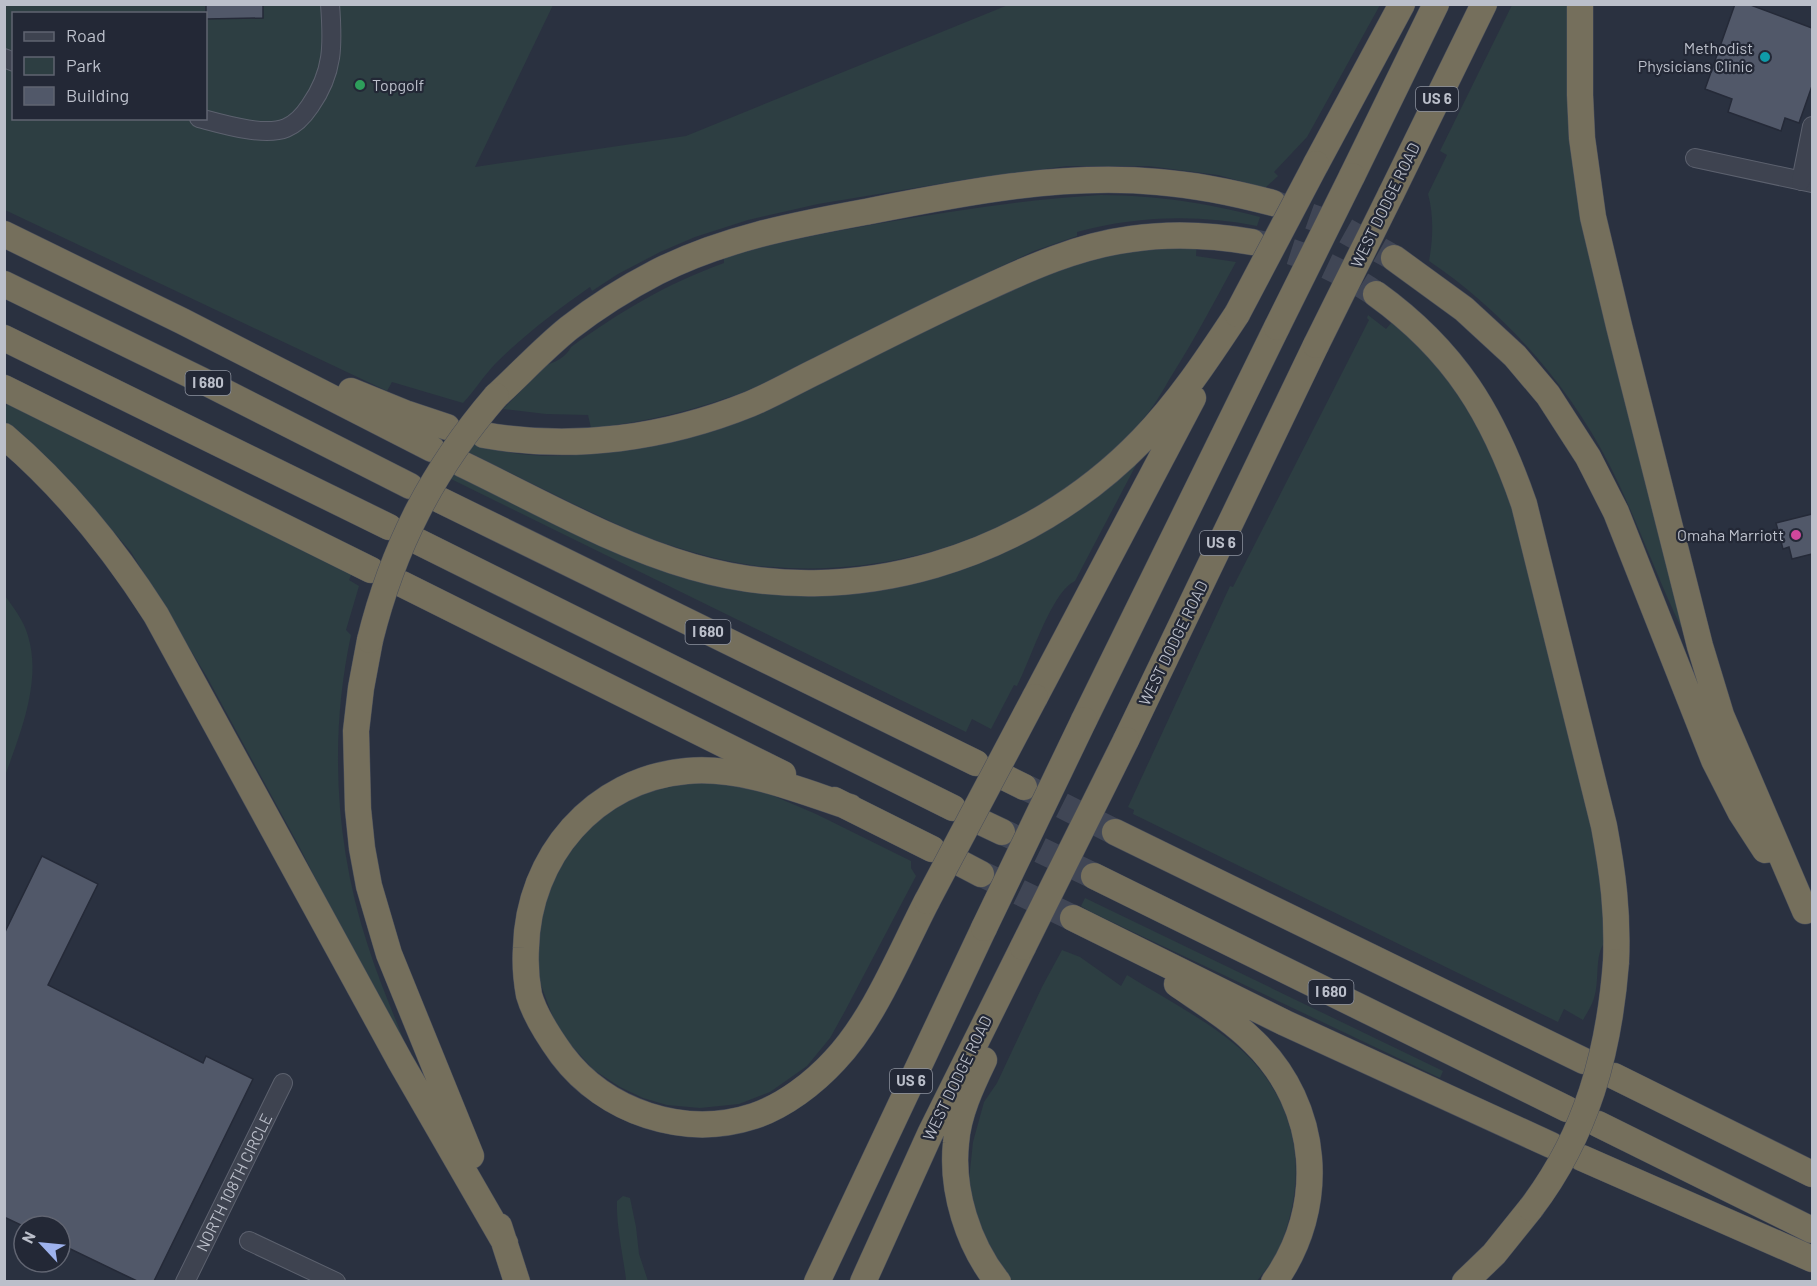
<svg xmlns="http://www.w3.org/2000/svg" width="1817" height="1286" font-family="Barlow,sans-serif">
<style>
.green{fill:#2d3e42;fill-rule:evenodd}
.building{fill:#515869;stroke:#252a38;stroke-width:1.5}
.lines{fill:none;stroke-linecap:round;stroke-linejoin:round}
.highway-tunnel{stroke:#404655;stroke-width:26;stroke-dasharray:26 13;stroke-linecap:butt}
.minor-casing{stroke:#5c616e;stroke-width:20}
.highway-casing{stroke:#494e5b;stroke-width:27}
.minor{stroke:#3e4350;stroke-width:18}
.highway{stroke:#756f5c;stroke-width:26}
.highway-bridge-casing{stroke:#494e5b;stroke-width:27;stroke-linecap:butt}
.highway-bridge{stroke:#756f5c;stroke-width:26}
.culture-dot{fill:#0f9aa8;stroke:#232836;stroke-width:2}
.leisure-dot{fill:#2e9e5b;stroke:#232836;stroke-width:2}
.hotel-dot{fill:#d1479c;stroke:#232836;stroke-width:2}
.labels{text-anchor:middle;stroke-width:4.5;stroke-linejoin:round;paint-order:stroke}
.shield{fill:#232836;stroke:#8d929e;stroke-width:1.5}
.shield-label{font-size:15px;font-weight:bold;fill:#bbbfca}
.poi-label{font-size:16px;fill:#bbbfca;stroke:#232836;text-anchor:end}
.street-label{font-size:16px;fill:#bbbfca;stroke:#232836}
</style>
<rect width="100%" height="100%" fill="#2a3140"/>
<path class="green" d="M 5,5 L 553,5 L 475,167 L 686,136 L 1008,5 L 1380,5 L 1307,137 L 1274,172 L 1278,176 L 1265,188 L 1218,175 L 1148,166 L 1067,166 L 975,178 L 818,204 L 748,220 L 695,237 L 660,252 L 618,274 L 592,291 L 590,287 C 557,310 524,335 495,364 C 482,378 475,390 463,403 L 392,382 L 387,391 L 5,210 ZM 14,14 L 206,14 L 206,118 L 14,118 Z
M 1512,5 L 1570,5 L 1568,31 L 1685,624 L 1681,627 C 1655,573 1636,517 1609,464 C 1569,385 1502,310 1429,261 C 1433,239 1434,216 1428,194 L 1447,155 L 1440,151 Z
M 1101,195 C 1159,196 1203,202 1260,217 L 1257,226 C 1197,214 1136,216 1077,232 L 1077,236 L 1034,251 L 1004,265 L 754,388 C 701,409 648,422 591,428 L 588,415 L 546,414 L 503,409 L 547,365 C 557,361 566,357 571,347 C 621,311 666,284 724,263 L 724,258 C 778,241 832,232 888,222 C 959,210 1029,199 1101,195 Z
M 1197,240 L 1196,256 L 1236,262 C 1215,300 1195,339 1172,375 C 1163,390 1155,405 1144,418 C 1058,521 920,574 788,568 C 776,567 763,567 751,565 C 723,561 694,553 666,544 C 642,536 620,526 597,515 C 554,495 511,473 468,452 L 476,442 C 486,445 497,451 507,452 C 547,459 588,455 628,450 L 1088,253 Z
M 1368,315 L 1386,329 L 1396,317 L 1455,377 L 1513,494 L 1595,843 L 1601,874 L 1605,942 C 1594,955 1600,980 1594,998 C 1592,1005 1587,1013 1583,1020 L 1564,1009 L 1558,1022 L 1133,814 L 1134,810 L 1128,807 L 1230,586 L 1233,587 L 1369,320 L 1367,318 Z
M 8,403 L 352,573 L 349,580 L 359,586 L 346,630 L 351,635 C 329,738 335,846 368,946 C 379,981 394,1015 407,1048 L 344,935 L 300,848 L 207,677 L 131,552 L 88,502 L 35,450 L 5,423 L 4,410 Z
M 1134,462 L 1136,465 L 1075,581 C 1051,592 1030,662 1017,686 L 1014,685 L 991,729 L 972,719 L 966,732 L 451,479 L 458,469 L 620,547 L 882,588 Z
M 5,596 C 14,608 24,621 28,636 C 42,681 20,734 5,776 Z
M 696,778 L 755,788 L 816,814 L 911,861 L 911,868 L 916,876 L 845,1011 L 830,1038 L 807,1066 L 770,1092 L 739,1104 L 700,1108 L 667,1105 L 643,1098 L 620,1087 L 594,1070 L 569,1043 L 554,1020 L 541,985 L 535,958 L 545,887 L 577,834 L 633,793 Z
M 1085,898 L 1443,1071 L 1440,1078 L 1091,912 L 1081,906 Z
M 1062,950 L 1080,957 L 1121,986 L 1127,975 C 1164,998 1205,1019 1238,1047 C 1300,1101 1310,1178 1278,1251 C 1273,1262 1264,1272 1257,1281 L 1008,1281 L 974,1219 L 969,1180 L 973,1142 L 984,1102 L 997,1083 L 1042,987 Z
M 623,1196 L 630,1198 L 636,1227 L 639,1254 L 648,1281 L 625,1281 L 626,1279 C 623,1255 616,1225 617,1201 Z"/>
<path class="building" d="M 206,4 L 263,4 L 263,18 L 206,19 Z
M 1735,4 L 1748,4 L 1812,28 L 1812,86 L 1799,123 L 1785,118 L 1781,131 L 1728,112 L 1732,99 L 1705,89 Z
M 1812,514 L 1812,554 L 1792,559 L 1789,547 L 1783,549 L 1776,523 Z
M 42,856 L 98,884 L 48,985 L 203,1063 L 206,1056 L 253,1079 L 154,1281 L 137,1281 L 60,1244 L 60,1226 L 23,1226 L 4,1217 L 4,934 Z"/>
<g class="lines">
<path class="highway-tunnel" d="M 1273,203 L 1337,226 L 1394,258
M 1253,242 C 1299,251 1337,268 1376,294
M 1027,788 L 1115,832
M 1005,833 L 1094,876
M 984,875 L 1073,918"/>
<defs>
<g id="minor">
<path d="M 4,58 L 14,62"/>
<path d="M 199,118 C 222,124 264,137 286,128 C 296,124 304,115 310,106 C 334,72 333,44 330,4"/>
<path d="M 1695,158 L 1812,183"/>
<path d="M 1801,181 L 1812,126"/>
<path d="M 249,1241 L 336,1282"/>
<path id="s1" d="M 185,1282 L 283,1083"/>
</g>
<path id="highway" d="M 1580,4 L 1580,95 L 1582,138 L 1593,217 L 1619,326 L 1700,646 L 1721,715 L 1805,911
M 1316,164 L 1402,4
M 1352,176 L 1436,4
M 1391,194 L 1484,4
M 4,234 L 182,321 L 432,449
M 1394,258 L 1464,309 L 1515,356 L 1548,395 L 1588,457 L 1616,512 L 1714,760 L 1741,813 L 1765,850
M 4,284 L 209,384 L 410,486
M 1376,294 C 1455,351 1493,414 1524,504 L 1604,826 C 1613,874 1618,912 1616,962
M 4,338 L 389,527
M 4,388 L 371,570
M 351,391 L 405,413 L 447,427
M 496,396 C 520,374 543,349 569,328 C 596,307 626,288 657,272 C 722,239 794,225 865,212 C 961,193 1060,173 1158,182 C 1197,185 1235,193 1273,203
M 484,435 C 574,451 666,438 750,404 C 774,394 796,381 819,370 C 873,343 927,315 982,290 C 1029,268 1078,246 1131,239 C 1171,233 1212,235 1252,242
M 4,436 C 64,487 114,549 156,615 L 400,1061 L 505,1243
M 462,464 C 537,500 613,544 693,567 C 852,613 1028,558 1142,440 C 1179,402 1208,358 1237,314
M 440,500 L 976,763
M 419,542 L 953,808
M 402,584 L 783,774
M 370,640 L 361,688 L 356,731 L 358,809 L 362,848 L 369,886 L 389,954 L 471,1156
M 1035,697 L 1193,398
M 1084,720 L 1277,327
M 1126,740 L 1316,345
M 1006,778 L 1024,787
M 834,800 L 932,849
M 850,807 C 798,790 742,766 687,771 C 594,779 528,857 526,948 C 525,963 526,979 529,995 C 535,1016 549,1037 562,1055 C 605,1112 684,1139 754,1116 C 784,1106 814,1083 835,1060 C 874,1019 901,951 927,901
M 983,823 L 1002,832
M 1115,832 L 1584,1061
M 962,864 L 981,874
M 1094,876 L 1567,1109
M 1073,918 L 1285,1023 L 1551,1145
M 1177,984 C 1203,1002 1232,1020 1254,1042 C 1320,1106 1328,1207 1274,1282
M 984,1060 C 972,1085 958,1114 956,1143 C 951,1190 968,1245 998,1282
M 1614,1076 L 1812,1174
M 1598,1124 L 1812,1230
M 1582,1158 L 1812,1259
M 499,1226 L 517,1282
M 817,1282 L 984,928
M 863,1282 L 930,1134 L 1023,947
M 1465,1282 L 1494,1254 L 1531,1208"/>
</defs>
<use href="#minor" class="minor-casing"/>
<use href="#highway" class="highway-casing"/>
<use href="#minor" class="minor"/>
<use href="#highway" class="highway"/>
<defs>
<path id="highway-bridge" d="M 1237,314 L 1316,164
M 1277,327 L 1352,176
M 1316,345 L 1391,194
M 370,640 C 393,547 433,469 496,396
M 927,901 L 1035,697
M 984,928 L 1084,720
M 1023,947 L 1126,740
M 1531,1208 C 1587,1134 1609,1053 1616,962"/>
</defs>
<use href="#highway-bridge" class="highway-bridge-casing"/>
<use href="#highway-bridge" class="highway-bridge"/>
</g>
<circle class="culture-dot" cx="1765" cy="57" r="6"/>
<circle class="leisure-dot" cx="360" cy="85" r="6"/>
<circle class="hotel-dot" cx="1796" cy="535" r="6"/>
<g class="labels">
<g class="shield">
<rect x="1416" y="87" width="42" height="24" rx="4.5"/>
<rect x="185.5" y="371" width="45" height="24" rx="4.5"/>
<rect x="1200" y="531" width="42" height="24" rx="4.5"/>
<rect x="685.5" y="620" width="45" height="24" rx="4.5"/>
<rect x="1308.5" y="980" width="45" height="24" rx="4.5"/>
<rect x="890" y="1069" width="42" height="24" rx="4.5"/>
</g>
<g class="shield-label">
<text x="1437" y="104">US 6</text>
<text x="208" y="388">I 680</text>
<text x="1221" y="548">US 6</text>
<text x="708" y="637">I 680</text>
<text x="1331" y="997">I 680</text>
<text x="911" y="1086">US 6</text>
</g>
<g class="poi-label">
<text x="1753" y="54">Methodist<tspan x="1753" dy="18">Physicians Clinic</tspan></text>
<text x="372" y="91" text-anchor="start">Topgolf</text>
<text x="1784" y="541">Omaha Marriott</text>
</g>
<g class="street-label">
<text transform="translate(1385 205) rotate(-64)" y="6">WEST DODGE ROAD</text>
<text transform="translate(1173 643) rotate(-64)" y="6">WEST DODGE ROAD</text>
<text transform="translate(957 1078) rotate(-64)" y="6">WEST DODGE ROAD</text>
<text dy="6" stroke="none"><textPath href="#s1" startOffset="111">NORTH 108TH CIRCLE</textPath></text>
</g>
</g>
<rect width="1817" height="1286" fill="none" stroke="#bbbfca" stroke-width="12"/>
<rect x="12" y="12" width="195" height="108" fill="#232836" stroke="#606471" stroke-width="1.5"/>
<rect x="24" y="32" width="30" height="9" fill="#3e4350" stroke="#606471" stroke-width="1.5"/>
<text x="66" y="42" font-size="18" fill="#bbbfca">Road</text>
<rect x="24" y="57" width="30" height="18" fill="#2d3e42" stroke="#606471" stroke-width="1.5"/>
<text x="66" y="72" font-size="18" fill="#bbbfca">Park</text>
<rect x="24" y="87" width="30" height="18" fill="#515869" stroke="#606471" stroke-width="1.5"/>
<text x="66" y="102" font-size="18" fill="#bbbfca">Building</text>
<g transform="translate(42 1244) rotate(296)"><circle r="28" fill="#232836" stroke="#606471" stroke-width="1.5"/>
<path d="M0-4.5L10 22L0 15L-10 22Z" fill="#9eb2ed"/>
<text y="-9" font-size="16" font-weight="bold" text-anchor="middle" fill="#bbbfca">N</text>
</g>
</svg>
